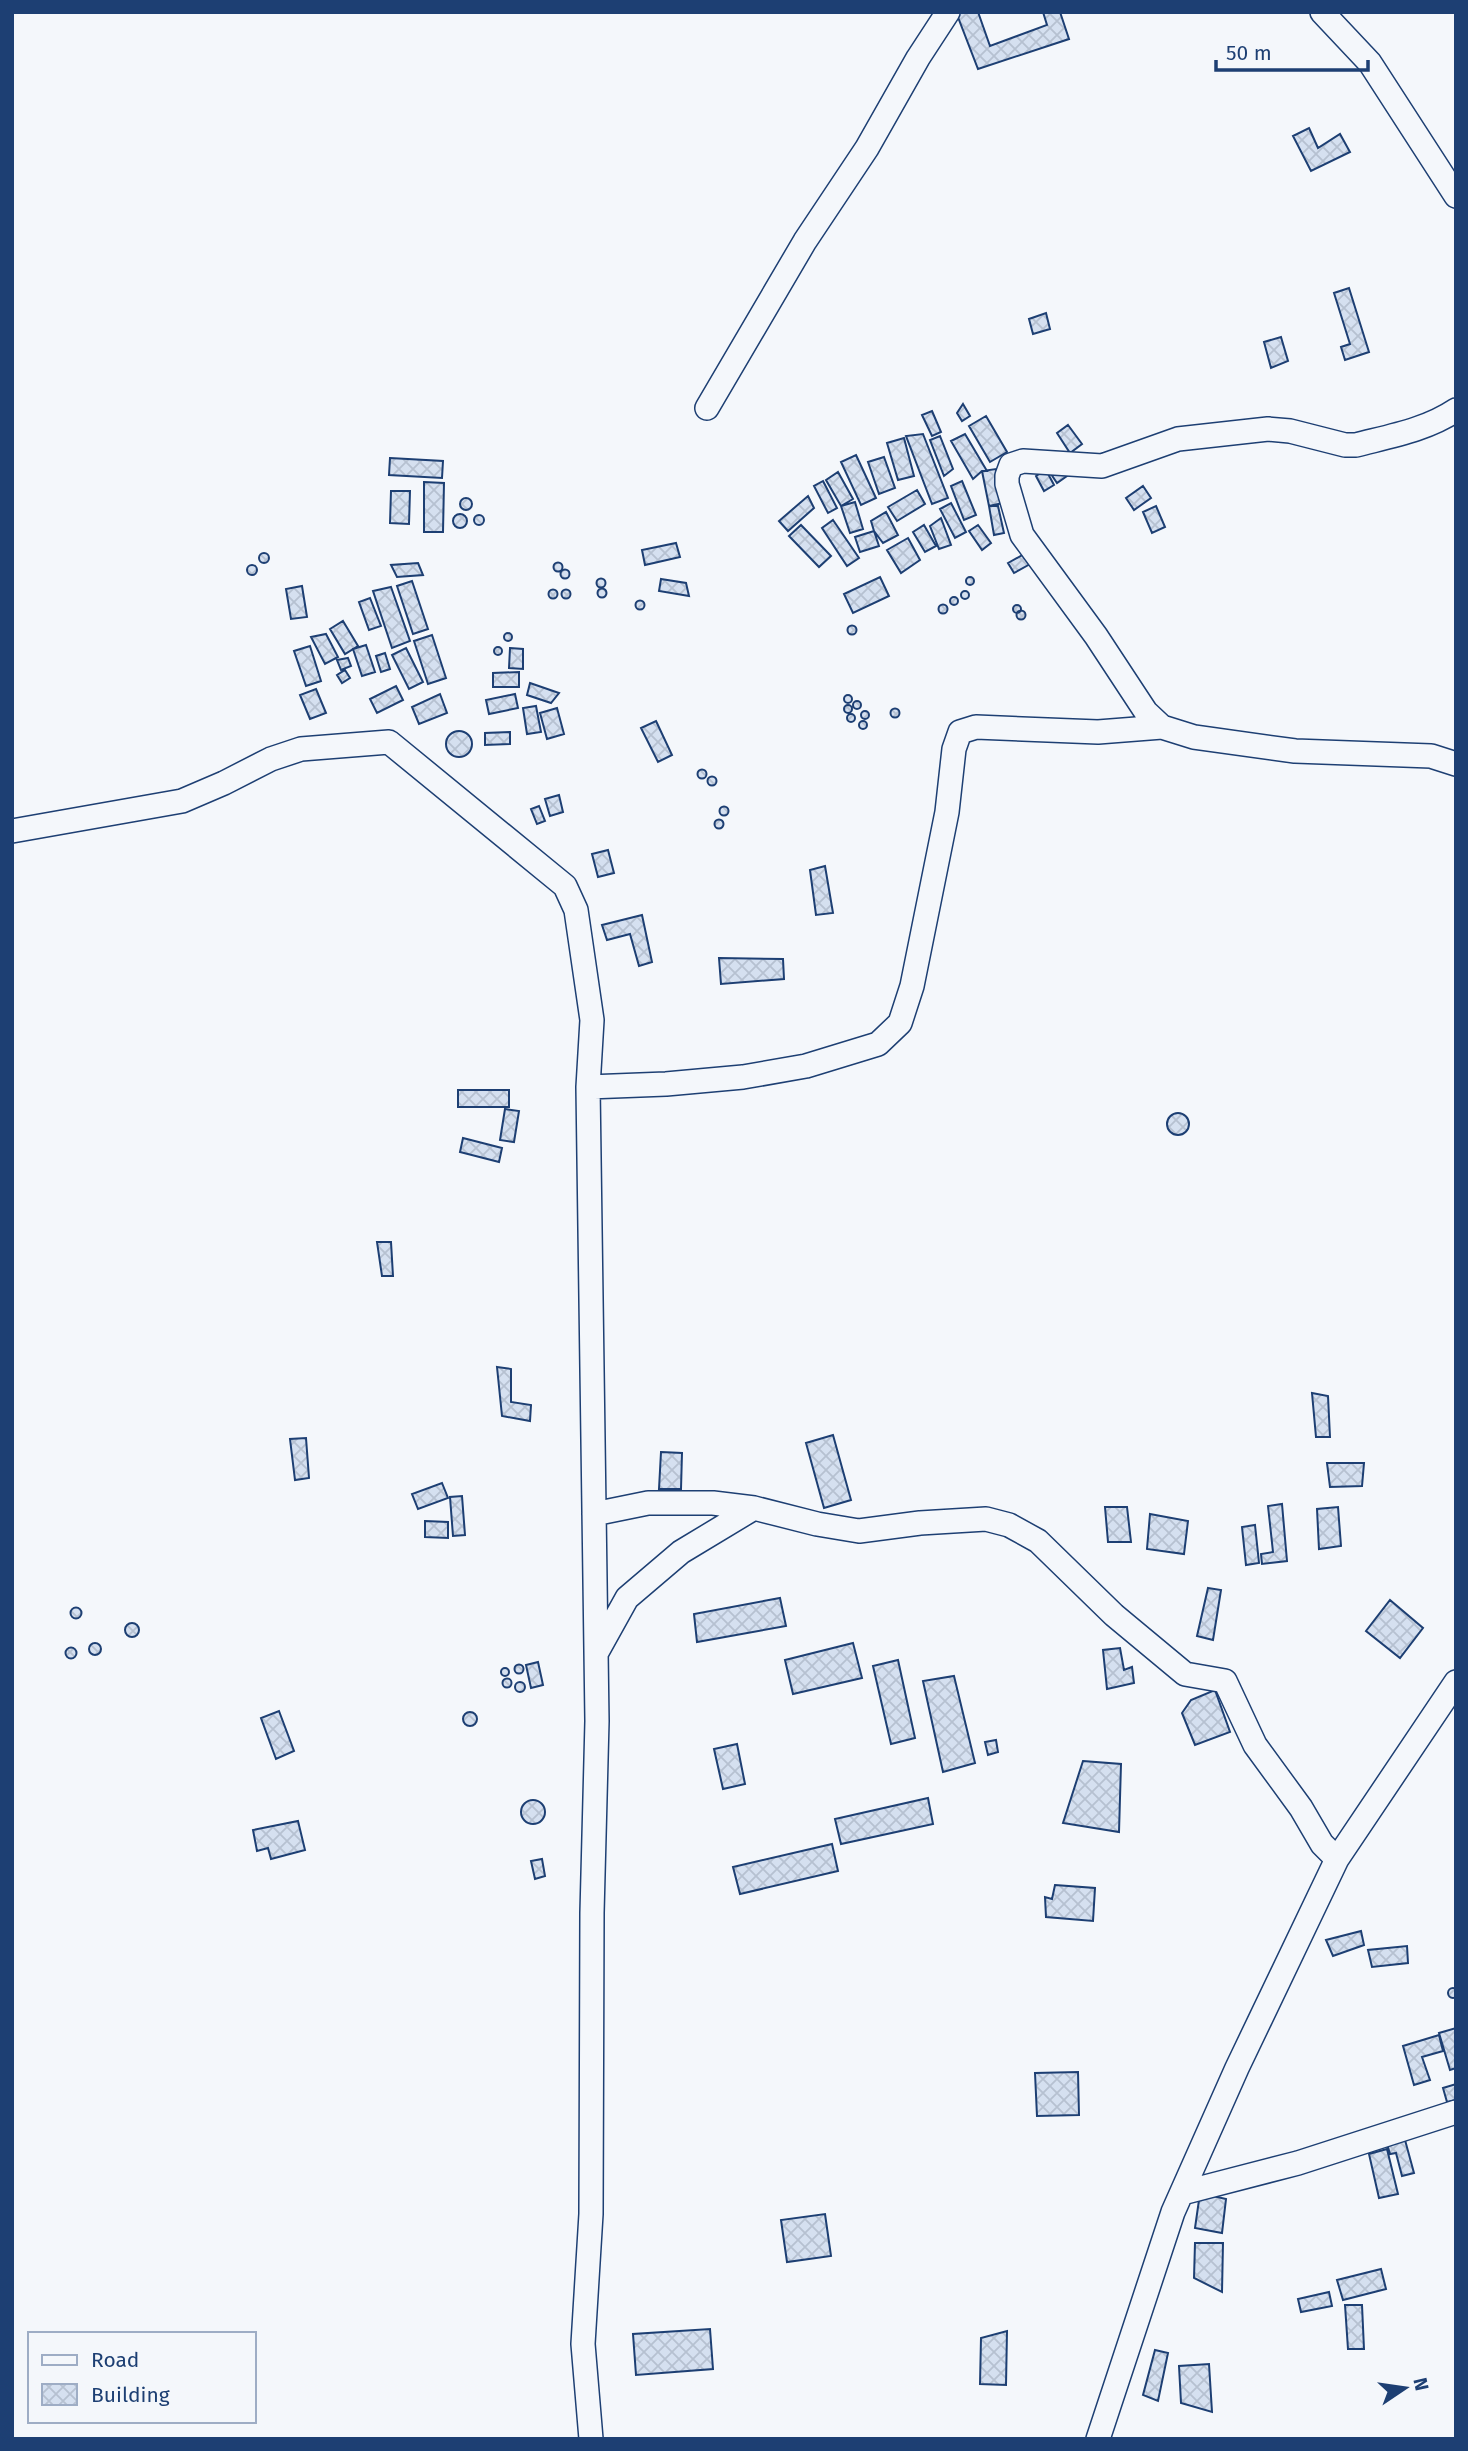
<svg xmlns="http://www.w3.org/2000/svg" width="1468" height="2451" font-family="'Fira Sans',sans-serif">
<style>
.building{fill:url(#building-cross-hatch);stroke:#1d3f73;stroke-width:2}
.lines{fill:none;stroke-linecap:round;stroke-linejoin:round}
.minor-casing{stroke:#1d3f73;stroke-width:26}
.minor{stroke:#f4f7fb;stroke-width:23}
</style>
<defs>
<pattern id="building-cross-hatch" width="8" height="8" patternUnits="userSpaceOnUse" patternTransform="scale(1.75)"><rect width="8" height="8" fill="#d5e0f0"/><path d="M0 0l8 8M0 8l8-8" fill="none" stroke="#b6c1d1"/></pattern>
</defs>
<rect width="100%" height="100%" fill="#f4f7fb"/>
<path class="building" d="M 956,12 L 978,12 L 990,46 L 1047,25 L 1043,12 L 1060,12 L 1069,39 L 978,69 Z
M 1309,128 L 1318,148 L 1340,134 L 1350,152 L 1311,171 L 1293,136 Z
M 1349,288 L 1369,352 L 1345,360 L 1341,347 L 1350,344 L 1334,293 Z
M 1046,313 L 1050,329 L 1033,334 L 1029,319 Z
M 1281,337 L 1288,361 L 1271,368 L 1264,342 Z
M 963,404 L 970,416 L 962,421 L 957,413 Z
M 932,411 L 941,432 L 932,436 L 922,415 Z
M 986,416 L 1007,452 L 990,462 L 969,426 Z
M 1068,425 L 1082,444 L 1070,453 L 1057,433 Z
M 923,434 L 948,498 L 932,504 L 906,436 Z
M 965,434 L 987,471 L 982,471 L 973,479 L 951,441 Z
M 940,436 L 953,469 L 944,476 L 930,440 Z
M 904,438 L 914,476 L 898,480 L 887,443 Z
M 856,455 L 876,498 L 861,505 L 841,462 Z
M 884,457 L 895,488 L 879,494 L 868,462 Z
M 390,458 L 443,461 L 442,478 L 389,475 Z
M 1059,464 L 1067,476 L 1057,483 L 1049,471 Z
M 996,469 L 1003,503 L 989,506 L 982,471 Z
M 1046,470 L 1054,485 L 1044,491 L 1036,476 Z
M 838,472 L 853,499 L 841,506 L 826,480 Z
M 823,481 L 837,508 L 828,513 L 814,486 Z
M 962,481 L 976,515 L 964,520 L 951,486 Z
M 424,482 L 444,483 L 443,532 L 424,532 Z
M 1143,486 L 1151,498 L 1134,510 L 1126,498 Z
M 917,490 L 925,504 L 897,521 L 888,507 Z
M 391,491 L 410,491 L 409,524 L 390,523 Z
M 808,496 L 814,508 L 788,531 L 779,521 Z
M460 504a6 6 0 1 1 12 0a6 6 0 1 1-12 0Z
M 855,502 L 863,529 L 850,533 L 841,506 Z
M 951,503 L 966,532 L 955,538 L 940,509 Z
M 989,506 L 998,506 L 1004,533 L 994,535 Z
M 1156,506 L 1165,527 L 1152,533 L 1143,512 Z
M 886,512 L 898,535 L 883,543 L 874,531 L 871,521 Z
M453 521a7 7 0 1 1 14 0a7 7 0 1 1-14 0Z
M474 520a5 5 0 1 1 10 0a5 5 0 1 1-10 0Z
M 941,518 L 951,545 L 939,549 L 930,526 Z
M 833,520 L 859,558 L 847,566 L 822,528 Z
M 801,525 L 831,556 L 819,567 L 789,536 Z
M 924,525 L 936,546 L 925,552 L 913,532 Z
M 978,525 L 991,543 L 982,550 L 969,531 Z
M 874,531 L 879,546 L 860,552 L 855,537 Z
M 908,538 L 920,560 L 901,573 L 887,550 Z
M 676,543 L 680,557 L 645,565 L 642,550 Z
M259 558a5 5 0 1 1 10 0a5 5 0 1 1-10 0Z
M 1026,553 L 1032,563 L 1014,573 L 1008,563 Z
M553.5 567a4.5 4.5 0 1 1 9 0a4.5 4.5 0 1 1-9 0Z
M 418,563 L 423,575 L 397,577 L 391,565 Z
M247 570a5 5 0 1 1 10 0a5 5 0 1 1-10 0Z
M560.5 574a4.5 4.5 0 1 1 9 0a4.5 4.5 0 1 1-9 0Z
M966 581a4 4 0 1 1 8 0a4 4 0 1 1-8 0Z
M 880,577 L 889,596 L 853,613 L 844,594 Z
M596.5 583a4.5 4.5 0 1 1 9 0a4.5 4.5 0 1 1-9 0Z
M596.5 583a4.5 4.5 0 1 1 9 0a4.5 4.5 0 1 1-9 0Z
M 661,579 L 686,583 L 689,596 L 659,591 Z
M 412,581 L 428,629 L 413,634 L 397,586 Z
M 302,586 L 307,617 L 291,619 L 286,589 Z
M 391,587 L 410,641 L 392,648 L 373,591 Z
M597.5 593a4.5 4.5 0 1 1 9 0a4.5 4.5 0 1 1-9 0Z
M561.5 594a4.5 4.5 0 1 1 9 0a4.5 4.5 0 1 1-9 0Z
M548.5 594a4.5 4.5 0 1 1 9 0a4.5 4.5 0 1 1-9 0Z
M961 595a4 4 0 1 1 8 0a4 4 0 1 1-8 0Z
M950 601a4 4 0 1 1 8 0a4 4 0 1 1-8 0Z
M 370,598 L 381,626 L 369,630 L 359,602 Z
M635.5 605a4.5 4.5 0 1 1 9 0a4.5 4.5 0 1 1-9 0Z
M938.5 609a4.5 4.5 0 1 1 9 0a4.5 4.5 0 1 1-9 0Z
M1013 609a4 4 0 1 1 8 0a4 4 0 1 1-8 0Z
M1016.5 615a4.5 4.5 0 1 1 9 0a4.5 4.5 0 1 1-9 0Z
M 343,621 L 358,646 L 345,654 L 330,629 Z
M847.5 630a4.5 4.5 0 1 1 9 0a4.5 4.5 0 1 1-9 0Z
M504 637a4 4 0 1 1 8 0a4 4 0 1 1-8 0Z
M 326,634 L 338,657 L 325,664 L 311,637 Z
M 432,635 L 446,678 L 428,684 L 414,641 Z
M 366,645 L 375,672 L 362,676 L 353,649 Z
M 310,646 L 321,681 L 306,686 L 294,651 Z
M494 651a4 4 0 1 1 8 0a4 4 0 1 1-8 0Z
M 406,648 L 423,682 L 409,689 L 392,655 Z
M 510,648 L 523,649 L 523,669 L 509,668 Z
M 385,653 L 390,669 L 381,672 L 376,656 Z
M 348,658 L 351,666 L 341,670 L 337,660 Z
M 345,670 L 350,678 L 342,683 L 337,675 Z
M 519,672 L 519,687 L 493,687 L 493,673 Z
M 530,683 L 559,693 L 551,703 L 527,695 Z
M 396,686 L 403,700 L 377,713 L 370,699 Z
M 316,689 L 326,713 L 310,719 L 300,695 Z
M 440,694 L 447,713 L 419,724 L 412,707 Z
M 515,694 L 518,708 L 489,714 L 486,700 Z
M844 699a4 4 0 1 1 8 0a4 4 0 1 1-8 0Z
M853 705a4 4 0 1 1 8 0a4 4 0 1 1-8 0Z
M844 709a4 4 0 1 1 8 0a4 4 0 1 1-8 0Z
M 536,706 L 541,732 L 527,734 L 523,708 Z
M 557,708 L 564,734 L 547,739 L 540,713 Z
M890.5 713a4.5 4.5 0 1 1 9 0a4.5 4.5 0 1 1-9 0Z
M861 715a4 4 0 1 1 8 0a4 4 0 1 1-8 0Z
M847 718a4 4 0 1 1 8 0a4 4 0 1 1-8 0Z
M859 725a4 4 0 1 1 8 0a4 4 0 1 1-8 0Z
M 656,721 L 672,755 L 658,762 L 641,728 Z
M446 744a13 13 0 1 1 26 0a13 13 0 1 1-26 0Z
M 510,732 L 510,744 L 485,745 L 485,733 Z
M697.5 774a4.5 4.5 0 1 1 9 0a4.5 4.5 0 1 1-9 0Z
M707.5 781a4.5 4.5 0 1 1 9 0a4.5 4.5 0 1 1-9 0Z
M 559,795 L 563,812 L 550,816 L 545,799 Z
M 539,806 L 545,821 L 537,824 L 531,809 Z
M719.5 811a4.5 4.5 0 1 1 9 0a4.5 4.5 0 1 1-9 0Z
M714.5 824a4.5 4.5 0 1 1 9 0a4.5 4.5 0 1 1-9 0Z
M 608,850 L 614,873 L 598,877 L 592,854 Z
M 825,866 L 833,913 L 816,915 L 810,870 Z
M 642,915 L 652,962 L 639,966 L 630,934 L 607,940 L 602,925 Z
M 719,958 L 783,959 L 784,979 L 721,984 Z
M 458,1090 L 509,1090 L 509,1107 L 458,1107 Z
M 505,1109 L 519,1111 L 514,1142 L 500,1140 Z
M1167 1124a11 11 0 1 1 22 0a11 11 0 1 1-22 0Z
M 463,1138 L 502,1148 L 499,1162 L 460,1152 Z
M 377,1242 L 391,1242 L 393,1276 L 382,1276 Z
M 497,1367 L 511,1369 L 511,1402 L 531,1405 L 530,1421 L 502,1416 Z
M 1312,1393 L 1328,1396 L 1330,1437 L 1316,1437 Z
M 833,1435 L 851,1500 L 824,1508 L 806,1443 Z
M 306,1438 L 309,1478 L 295,1480 L 290,1439 Z
M 661,1452 L 682,1453 L 681,1489 L 659,1489 Z
M 1327,1463 L 1364,1463 L 1362,1486 L 1330,1487 Z
M 442,1483 L 448,1498 L 418,1509 L 412,1494 Z
M 462,1496 L 465,1535 L 453,1536 L 450,1497 Z
M 1282,1504 L 1287,1561 L 1262,1564 L 1261,1554 L 1273,1552 L 1268,1506 Z
M 1105,1507 L 1127,1507 L 1131,1542 L 1108,1542 Z
M 1338,1507 L 1341,1546 L 1319,1549 L 1317,1509 Z
M 1150,1514 L 1188,1521 L 1184,1554 L 1147,1549 Z
M 425,1521 L 448,1522 L 448,1538 L 425,1537 Z
M 1255,1525 L 1259,1563 L 1246,1565 L 1242,1527 Z
M 1208,1588 L 1221,1590 L 1213,1640 L 1197,1636 Z
M 780,1598 L 786,1626 L 697,1642 L 694,1614 Z
M 1390,1600 L 1423,1628 L 1400,1658 L 1366,1631 Z
M70.5 1613a5.5 5.5 0 1 1 11 0a5.5 5.5 0 1 1-11 0Z
M125 1630a7 7 0 1 1 14 0a7 7 0 1 1-14 0Z
M 853,1643 L 862,1678 L 793,1694 L 785,1660 Z
M89 1649a6 6 0 1 1 12 0a6 6 0 1 1-12 0Z
M65.5 1653a5.5 5.5 0 1 1 11 0a5.5 5.5 0 1 1-11 0Z
M 1120,1648 L 1124,1670 L 1132,1667 L 1134,1683 L 1107,1689 L 1103,1650 Z
M 898,1660 L 915,1738 L 891,1744 L 873,1666 Z
M 538,1662 L 543,1685 L 531,1688 L 526,1665 Z
M514.5 1669a4.5 4.5 0 1 1 9 0a4.5 4.5 0 1 1-9 0Z
M501 1672a4 4 0 1 1 8 0a4 4 0 1 1-8 0Z
M 954,1676 L 975,1763 L 943,1772 L 923,1681 Z
M502.5 1683a4.5 4.5 0 1 1 9 0a4.5 4.5 0 1 1-9 0Z
M515 1687a5 5 0 1 1 10 0a5 5 0 1 1-10 0Z
M 1215,1690 L 1230,1732 L 1195,1745 L 1182,1713 L 1191,1700 Z
M 279,1711 L 294,1751 L 276,1759 L 261,1718 Z
M463 1719a7 7 0 1 1 14 0a7 7 0 1 1-14 0Z
M 996,1740 L 998,1752 L 988,1755 L 985,1742 Z
M 737,1744 L 745,1784 L 723,1789 L 714,1749 Z
M 1083,1761 L 1121,1764 L 1119,1832 L 1063,1823 Z
M 928,1798 L 933,1824 L 841,1844 L 835,1819 Z
M521 1812a12 12 0 1 1 24 0a12 12 0 1 1-24 0Z
M 298,1821 L 305,1850 L 271,1859 L 268,1848 L 257,1851 L 253,1830 Z
M 832,1844 L 838,1871 L 740,1894 L 733,1867 Z
M 542,1859 L 545,1876 L 535,1879 L 531,1861 Z
M 1055,1885 L 1095,1888 L 1093,1921 L 1046,1917 L 1045,1897 L 1052,1899 Z
M 1361,1931 L 1364,1945 L 1333,1956 L 1326,1940 Z
M 1407,1946 L 1408,1963 L 1372,1967 L 1368,1950 Z
M1448 1993a5 5 0 1 1 10 0a5 5 0 1 1-10 0Z
M 1456,2028 L 1456,2068 L 1450,2070 L 1439,2033 Z
M 1439,2035 L 1443,2051 L 1422,2057 L 1430,2080 L 1414,2085 L 1403,2046 Z
M 1078,2072 L 1079,2115 L 1037,2116 L 1035,2073 Z
M 1456,2084 L 1456,2100 L 1447,2102 L 1443,2088 Z
M 1405,2140 L 1414,2173 L 1402,2176 L 1396,2153 L 1390,2154 L 1387,2144 Z
M 1387,2149 L 1398,2194 L 1379,2198 L 1369,2154 Z
M 1200,2193 L 1226,2199 L 1222,2233 L 1195,2228 Z
M 825,2214 L 831,2256 L 787,2262 L 781,2220 Z
M 1195,2243 L 1223,2243 L 1222,2292 L 1194,2278 Z
M 1381,2269 L 1386,2289 L 1343,2300 L 1337,2280 Z
M 1329,2292 L 1332,2306 L 1301,2312 L 1298,2299 Z
M 1345,2305 L 1362,2305 L 1364,2349 L 1348,2349 Z
M 710,2329 L 713,2369 L 636,2375 L 633,2334 Z
M 1007,2331 L 1006,2385 L 980,2384 L 981,2338 Z
M 1155,2350 L 1168,2353 L 1158,2401 L 1143,2395 Z
M 1209,2364 L 1212,2412 L 1181,2403 L 1179,2366 Z"/>
<g class="lines">
<defs>
<path id="minor" d="M 1322,12 L 1370,63 L 1456,196
M 707,408 L 805,241 L 867,148 L 918,58 L 948,12
M 1456,410 C 1426,430 1391,436 1356,445 L 1345,445 L 1290,431 L 1268,429 L 1178,439 L 1102,466 L 1023,461 L 1011,465 L 1007,476 L 1007,484 L 1022,535 L 1096,636 L 1146,712 L 1162,727 L 1194,737 L 1295,751 L 1431,756 L 1456,764
M 12,831 L 182,801 L 224,783 L 271,759 L 301,749 L 389,742 L 565,886 L 576,910 L 592,1020 L 588,1087 L 597,1721 L 592,1913 L 591,2214 L 583,2344 L 591,2439
M 588,1087 L 666,1084 L 743,1077 L 806,1066 L 878,1044 L 900,1023 L 912,986 L 947,812 L 954,749 L 960,732 L 976,727 L 1098,732 L 1162,727
M 594,1514 L 648,1503 L 713,1503 L 754,1508 L 817,1524 L 859,1531 L 920,1523 L 986,1519 L 1009,1525 L 1038,1541 L 1114,1615 L 1185,1674 L 1225,1681 L 1255,1745 L 1301,1808 L 1322,1844 L 1337,1859
M 597,1652 L 627,1598 L 681,1552 L 754,1508
M 1182,2193 L 1298,2163 L 1456,2112
M 1098,2439 L 1173,2212 L 1237,2068 L 1337,1859 L 1456,1682"/>
</defs>
<use href="#minor" class="minor-casing"/>
<use href="#minor" class="minor"/>
</g>
<rect width="1468" height="2451" fill="none" stroke="#1d3f73" stroke-width="28"/>
<rect x="28" y="2332" width="228" height="91" fill="#f4f7fb" stroke="#9eadc5" stroke-width="2"/>
<rect x="42" y="2355" width="35" height="10" fill="#f4f7fb" stroke="#9eadc5" stroke-width="2"/>
<text x="91" y="2367" font-size="21" fill="#1d3f73">Road</text>
<rect x="42" y="2384" width="35" height="21" fill="url(#building-cross-hatch)" stroke="#9eadc5" stroke-width="2"/>
<text x="91" y="2402" font-size="21" fill="#1d3f73">Building</text>
<g transform="translate(1405 2388) rotate(77)" stroke="#f4f7fb" stroke-width="5" paint-order="stroke">
<path d="M0-5L12 26L0 18L-12 26Z" fill="#1d3f73"/>
<text y="-10" font-size="19" font-weight="bold" text-anchor="middle" fill="#1d3f73">N</text>
</g>
<path d="M1216 60v10h152v-10" fill="none" stroke="#1d3f73" stroke-width="3.5"/>
<text x="1226" y="60" font-size="21" fill="#1d3f73" stroke="#f4f7fb" stroke-width="5" paint-order="stroke">50 m</text>
</svg>
